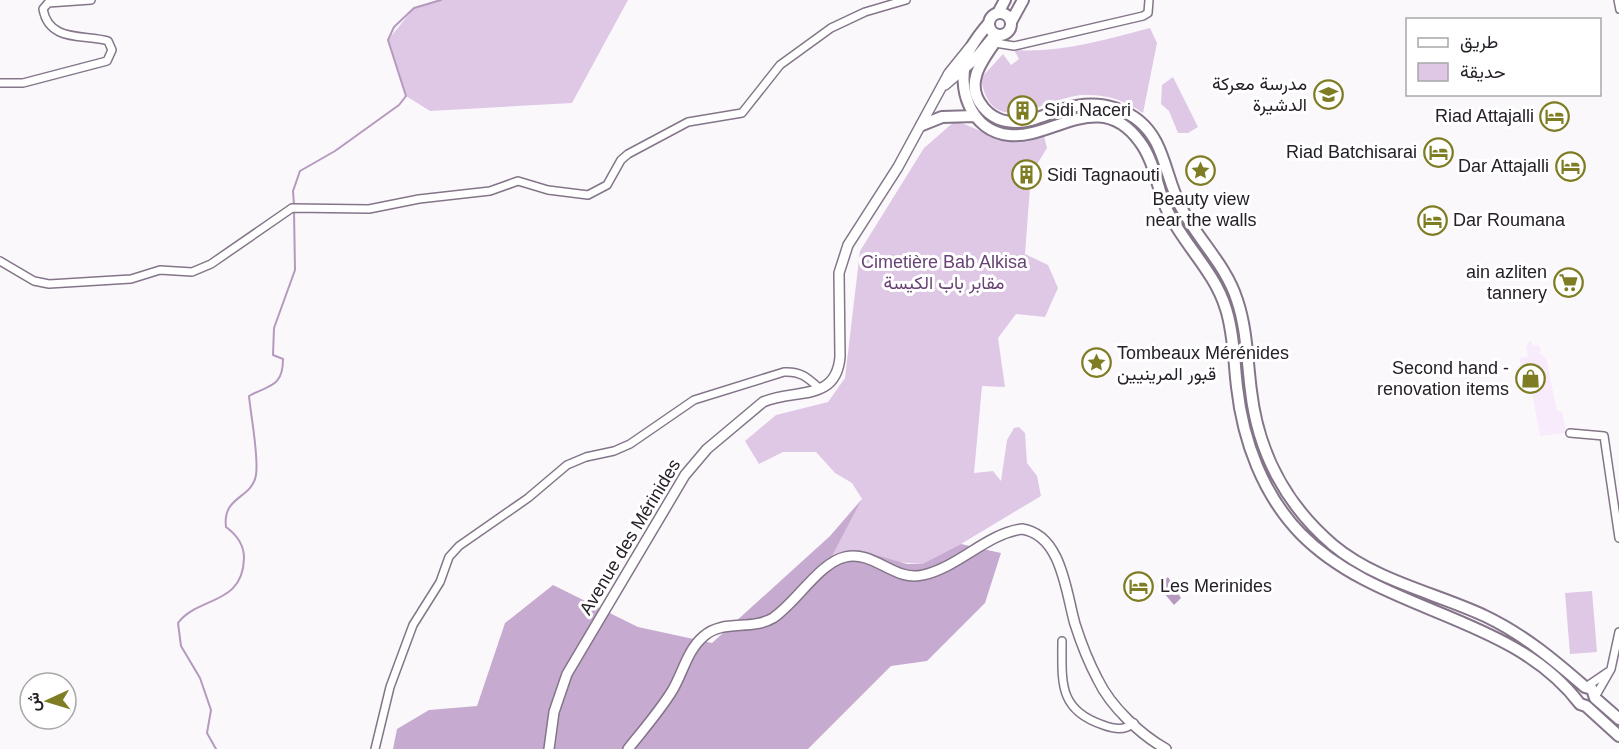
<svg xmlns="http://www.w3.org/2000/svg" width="1619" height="749" font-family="Helvetica,Vazirmatn,sans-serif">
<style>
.built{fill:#f8ebfc}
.green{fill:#dec8e6}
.forest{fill:#c7aad0}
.water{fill:#b599bf}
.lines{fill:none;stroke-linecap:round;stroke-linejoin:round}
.stream{stroke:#b599bf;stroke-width:2}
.pedestrian-casing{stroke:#847589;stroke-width:8}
.minor-casing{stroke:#847589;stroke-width:10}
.secondary-casing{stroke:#847589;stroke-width:12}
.primary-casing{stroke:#847589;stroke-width:14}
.pedestrian{stroke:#fff;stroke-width:5}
.minor{stroke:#fff;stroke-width:7}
.secondary{stroke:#fff;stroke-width:9}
.primary{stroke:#fff;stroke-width:10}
.labels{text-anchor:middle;stroke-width:6;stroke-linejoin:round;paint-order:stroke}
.poi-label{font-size:18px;fill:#262028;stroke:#fff;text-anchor:end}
.park-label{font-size:18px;fill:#694375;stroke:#fff}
.street-label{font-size:18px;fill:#262028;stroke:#fff}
</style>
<rect width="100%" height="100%" fill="#fbf8fc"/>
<path class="built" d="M 1530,340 L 1534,346 L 1538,345 L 1541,350 L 1539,353 L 1546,358 L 1557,411 L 1562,411 L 1566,433 L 1540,436 L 1533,398 L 1519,358 L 1528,357 L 1526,347 Z"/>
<path class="green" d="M 437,0 L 628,0 L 572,103 L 430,111 L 406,96 L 388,40 L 414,8 Z
M 1150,28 L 1157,43 L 1143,113 C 1124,100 1107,94 1083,95 C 1045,97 991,143 981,78 L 1003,54 L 1011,65 L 1019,59 L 1014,50 C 1060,53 1105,40 1150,28 Z
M 1173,77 L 1198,127 L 1188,133 L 1178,133 L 1169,111 L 1161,104 L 1162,85 Z
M 955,121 C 990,131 1005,153 1044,136 L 1047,148 L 1031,174 L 1025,254 L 1048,265 L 1058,288 L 1045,317 L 1016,314 L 998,338 L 1005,387 L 982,386 L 974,473 L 993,471 L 1001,481 L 1007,440 L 1014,428 L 1019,427 L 1025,433 L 1027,463 L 1037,476 L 1041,496 L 961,544 L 922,564 L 831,557 L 862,499 L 852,483 L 835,473 L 816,452 L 783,452 L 759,464 L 745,441 L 776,415 L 828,402 L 845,378 L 860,251 L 924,148 Z
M 1592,591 L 1597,652 L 1570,654 L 1565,593 Z"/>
<path class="forest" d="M 862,499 L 832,556 L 858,550 L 907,564 L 922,564 L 961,544 L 1001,553 L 985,603 L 927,661 L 891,666 L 808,749 L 393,749 L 397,729 L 429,710 L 477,706 L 505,623 L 553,585 L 638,627 L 712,643 L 830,536 Z"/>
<path class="water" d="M 1168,577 L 1181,598 L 1174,605 L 1158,586 Z"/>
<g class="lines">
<path class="stream" d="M 294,205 L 293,191 L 300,171 L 335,151 L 399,105 L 406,96 L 388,40 L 394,27 L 414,8 L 441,0
M 216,749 L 207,733 L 211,710 L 200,678 L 181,646 L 178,623 C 198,596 243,606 244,558 C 244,545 237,535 226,527 C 222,496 252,499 256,475 C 259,457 251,417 249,396 C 268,385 283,388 283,359 L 273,355 L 274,328 L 295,270 L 294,211"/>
<defs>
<path id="pedestrian" d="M 1617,0 L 1619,10"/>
<path id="minor" d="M 995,43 L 1014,46 L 1143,16 L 1148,13 L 1149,0
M 0,83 L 23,83 L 107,61 L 112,50 L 108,41 C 85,34 49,43 43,9 L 48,3 L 91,0
M 0,261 L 34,281 L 49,284 L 131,279 L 160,270 L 192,272 L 211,264 L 292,208 L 369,209 L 419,199 L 490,191 L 518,181 L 548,190 L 588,195 L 607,185 L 621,160 L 628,154 L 688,122 L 742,113 L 780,65 L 831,28 L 865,12 L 906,0
M 1570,433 L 1604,436 L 1619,538
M 1062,641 C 1062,682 1058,710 1103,725 C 1114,729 1124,731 1134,723
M 1586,687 L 1608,672
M 1595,697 L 1611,669 L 1619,632
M 375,749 L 390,687 L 413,625 L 440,582 L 449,557 L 459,546 L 528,498 L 567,465 L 586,457 L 614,451 L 630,444 L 694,400 L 784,372 C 801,371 808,378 820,389"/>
<path id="secondary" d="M 945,85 L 973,61 L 995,34
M 549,749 L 554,712 L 567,674 L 685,475 L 707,449 L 763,402 C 794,388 836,403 840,357 L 839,273 L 848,245 L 898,167 L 949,73 L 970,47
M 628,749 C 643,730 659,712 672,691 C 683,673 687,650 704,636 C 723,619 751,631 773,618 C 796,603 819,563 845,557 C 874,550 894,582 923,575 C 959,567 986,534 1022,529 C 1062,535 1066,593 1075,624 C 1081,643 1089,663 1098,680 C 1111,707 1141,735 1166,749"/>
<path id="primary" d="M989 24a11 11 0 1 1 22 0a11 11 0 1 1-22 0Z
M 998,13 L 1005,0
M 1011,22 L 1023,0
M 988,24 C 981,33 972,43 968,54 C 955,88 971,131 1009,135 C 1052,140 1100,86 1140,142 C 1155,162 1157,189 1167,210 C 1184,245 1215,272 1226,309 C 1234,334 1234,362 1237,387 C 1243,441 1263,495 1301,534 C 1380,614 1511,613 1580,704 L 1586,706 L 1619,736
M 1000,35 C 985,57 962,82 983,107 C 991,117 1002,122 1015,122 C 1030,123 1049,113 1064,109 C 1099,98 1138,108 1156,142 C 1167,163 1170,188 1182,209 C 1199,241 1226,265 1237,300 C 1247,329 1247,361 1251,391 C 1258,452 1286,505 1333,545 C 1376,581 1436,593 1485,616 C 1523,634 1554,660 1585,687 L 1592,689 L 1595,698 L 1619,719
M 922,125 L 942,117 L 975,116"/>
</defs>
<use href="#pedestrian" class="pedestrian-casing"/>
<use href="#minor" class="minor-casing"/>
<use href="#secondary" class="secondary-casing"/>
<use href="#primary" class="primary-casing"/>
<use href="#pedestrian" class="pedestrian"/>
<use href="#minor" class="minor"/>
<use href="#secondary" class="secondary"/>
<use href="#primary" class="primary"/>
</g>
<defs>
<symbol id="school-ring" viewBox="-11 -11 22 22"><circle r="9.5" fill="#fff" stroke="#7f7d24" stroke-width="1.5"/><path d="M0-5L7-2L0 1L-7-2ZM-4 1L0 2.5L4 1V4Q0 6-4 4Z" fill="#7f7d24"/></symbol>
<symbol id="building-ring" viewBox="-11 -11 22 22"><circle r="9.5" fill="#fff" stroke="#7f7d24" stroke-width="1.5"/><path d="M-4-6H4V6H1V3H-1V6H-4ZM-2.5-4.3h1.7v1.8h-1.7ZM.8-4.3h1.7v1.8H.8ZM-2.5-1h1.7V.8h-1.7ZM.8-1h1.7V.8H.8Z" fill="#7f7d24"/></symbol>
<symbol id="hotel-ring" viewBox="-11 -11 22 22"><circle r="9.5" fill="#fff" stroke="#7f7d24" stroke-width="1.5"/><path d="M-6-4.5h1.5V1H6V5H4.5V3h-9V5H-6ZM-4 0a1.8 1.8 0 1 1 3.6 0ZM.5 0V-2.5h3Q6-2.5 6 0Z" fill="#7f7d24"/></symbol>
<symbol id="sight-ring" viewBox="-11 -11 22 22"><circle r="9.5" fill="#fff" stroke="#7f7d24" stroke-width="1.5"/><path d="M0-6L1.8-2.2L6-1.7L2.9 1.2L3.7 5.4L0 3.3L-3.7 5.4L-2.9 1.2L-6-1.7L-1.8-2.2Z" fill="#7f7d24"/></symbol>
<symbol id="supermarket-ring" viewBox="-11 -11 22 22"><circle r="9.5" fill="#fff" stroke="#7f7d24" stroke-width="1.5"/><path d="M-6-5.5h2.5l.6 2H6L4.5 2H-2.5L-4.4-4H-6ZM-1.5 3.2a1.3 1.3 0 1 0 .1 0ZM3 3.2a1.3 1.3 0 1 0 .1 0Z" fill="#7f7d24"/></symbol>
<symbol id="shop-ring" viewBox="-11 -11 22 22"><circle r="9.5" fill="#fff" stroke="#7f7d24" stroke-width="1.5"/><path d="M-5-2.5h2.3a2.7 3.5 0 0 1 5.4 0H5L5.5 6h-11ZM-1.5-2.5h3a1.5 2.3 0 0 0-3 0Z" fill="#7f7d24"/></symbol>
</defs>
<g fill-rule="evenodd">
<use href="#school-ring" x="1312" y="78" width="33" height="33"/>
<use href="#building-ring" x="1006" y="94" width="33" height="33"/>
<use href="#hotel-ring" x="1538" y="100" width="33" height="33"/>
<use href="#hotel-ring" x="1422" y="136" width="33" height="33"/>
<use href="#hotel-ring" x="1554" y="150" width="33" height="33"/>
<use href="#sight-ring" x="1184" y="154" width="33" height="33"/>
<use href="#building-ring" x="1010" y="158" width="33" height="33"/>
<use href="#hotel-ring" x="1416" y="204" width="33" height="33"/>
<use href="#supermarket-ring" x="1552" y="266" width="33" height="33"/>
<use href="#sight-ring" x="1080" y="346" width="33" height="33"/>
<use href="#shop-ring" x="1514" y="362" width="33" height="33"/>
<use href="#hotel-ring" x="1122" y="570" width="33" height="33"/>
</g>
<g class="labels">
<g class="poi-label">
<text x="1307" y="90">مدرسة معركة<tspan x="1307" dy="21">الدشيرة</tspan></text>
<text x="1044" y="116" text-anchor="start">Sidi Naceri</text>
<text x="1534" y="122">Riad Attajalli</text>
<text x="1417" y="158">Riad Batchisarai</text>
<text x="1549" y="172">Dar Attajalli</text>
<text x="1047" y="181" text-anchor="start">Sidi Tagnaouti</text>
<text x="1201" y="205" text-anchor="middle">Beauty view<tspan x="1201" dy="21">near the walls</tspan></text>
<text x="1453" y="226" text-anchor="start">Dar Roumana</text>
<text x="1547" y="278">ain azliten<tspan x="1547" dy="21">tannery</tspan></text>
<text x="1117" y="359" text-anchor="start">Tombeaux Mérénides<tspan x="1117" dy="21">قبور المرينيين</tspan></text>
<text x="1509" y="374">Second hand -<tspan x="1509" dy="21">renovation items</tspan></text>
<text x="1160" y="592" text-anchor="start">Les Merinides</text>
</g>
<g class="park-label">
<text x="944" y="268">Cimetière Bab Alkisa<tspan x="944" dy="21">مقابر باب الكيسة</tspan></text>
</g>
<g class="street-label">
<text transform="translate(630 537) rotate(-59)" y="6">Avenue des Mérinides</text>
</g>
</g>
<rect x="1406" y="18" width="195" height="78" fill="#ffffff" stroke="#a8a6a9" stroke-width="1.5"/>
<rect x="1418" y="38" width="30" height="9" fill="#ffffff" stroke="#a8a6a9" stroke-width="1.5"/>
<text x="1460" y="48" font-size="18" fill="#262028">طريق</text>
<rect x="1418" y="63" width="30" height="18" fill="#dec8e6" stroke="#a8a6a9" stroke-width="1.5"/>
<text x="1460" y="78" font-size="18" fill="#262028">حديقة</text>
<g transform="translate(48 701) rotate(266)"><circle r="28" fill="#ffffff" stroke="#a8a6a9" stroke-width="1.5"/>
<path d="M0-4.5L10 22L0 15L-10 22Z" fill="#7f7d24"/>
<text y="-9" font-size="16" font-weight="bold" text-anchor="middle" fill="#262028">ش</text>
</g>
</svg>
